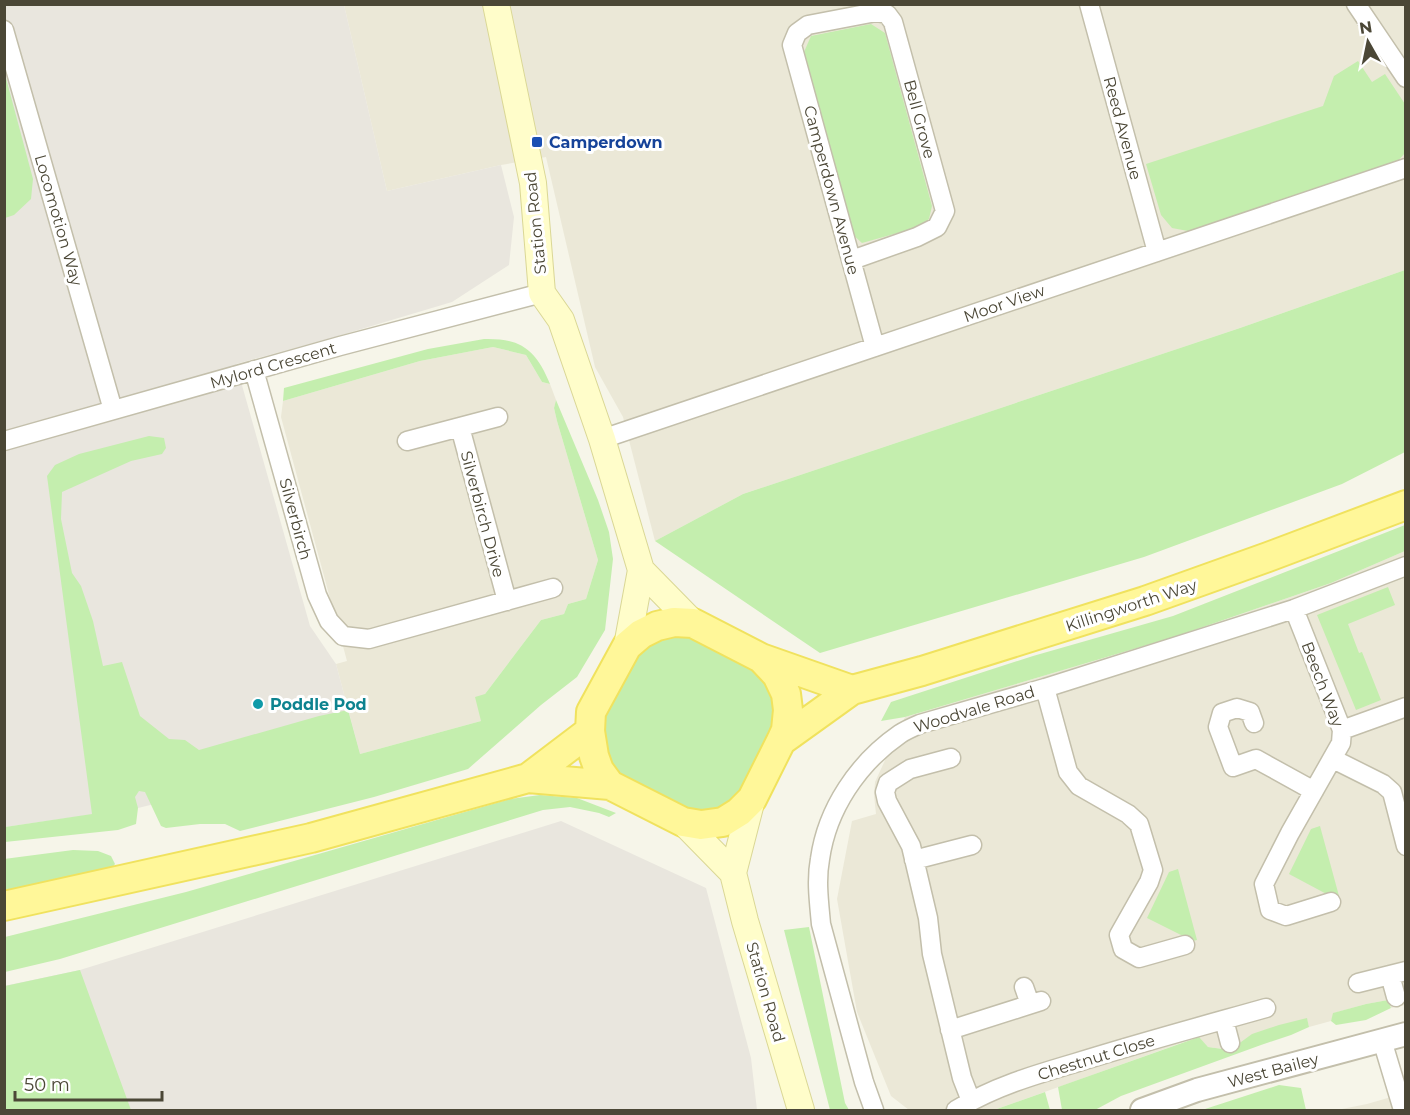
<svg xmlns="http://www.w3.org/2000/svg" width="1410" height="1115" font-family="Montserrat,sans-serif">
<style>
.residential{fill:#ebe8d7}
.industrial{fill:#e9e6de}
.green{fill:#c4eeae}
.lines{fill:none;stroke-linecap:round;stroke-linejoin:round}
.minor-casing{stroke:#c3bfab;stroke-width:21}
.tertiary-casing{stroke:#c3bfab;stroke-width:26}
.secondary-casing{stroke:#dad795;stroke-width:28}
.primary-casing{stroke:#f0e25e;stroke-width:32}
.minor{stroke:#fff;stroke-width:18}
.tertiary{stroke:#fff;stroke-width:22}
.secondary{stroke:#fffdca;stroke-width:26}
.primary{stroke:#fff799;stroke-width:28}
.transit-dot{fill:#1a4fb4;stroke:#fff;stroke-width:2}
.culture-dot{fill:#0f9aa8;stroke:#fff;stroke-width:2}
.labels{text-anchor:middle;stroke-width:6;stroke-linejoin:round;paint-order:stroke}
.street-label{font-size:16px;fill:#4b4736;stroke:#fff}
.transit-label{font-size:16px;font-weight:bold;fill:#164399;stroke:#fff;text-anchor:start}
.culture-label{font-size:16px;font-weight:bold;fill:#0d838f;stroke:#fff;text-anchor:start}
</style>
<rect width="100%" height="100%" fill="#f6f5e9"/>
<path class="residential" d="M 344,5 L 1405,5 L 1405,270 L 1240,328 L 743,494 L 655,541 L 623,417 L 595,367 L 546,157 L 501,165 L 387,191 Z
M 493,347 L 526,355 L 542,382 L 550,384 L 556,400 L 554,408 L 557,421 L 598,560 L 586,599 L 568,604 L 564,614 L 541,620 L 485,694 L 481,721 L 360,754 L 336,664 L 347,661 L 281,417 L 283,401 L 420,361 Z
M 1405,551 L 1405,1005 L 1391,1008 L 1388,1000 L 1366,1004 L 1334,1013 L 1331,1021 L 1309,1027 L 1307,1019 L 1230,1050 L 1208,1047 L 1198,1037 L 994,1110 L 909,1110 L 891,1096 L 857,1012 L 837,899 L 852,821 L 876,814 L 874,795 L 875,782 L 905,717 L 1174,637 L 1331,583 Z
M 1405,1093 L 1405,1110 L 1337,1110 L 1367,1104 Z"/>
<path class="industrial" d="M 5,5 L 344,5 L 387,191 L 501,165 L 514,217 L 509,265 L 452,302 L 328,339 L 236,364 L 310,626 L 336,664 L 360,754 L 138,808 L 5,827 Z
M 561,821 L 706,888 L 751,1058 L 757,1110 L 5,1110 L 4,986 L 80,970 Z"/>
<path class="green" d="M 871,24 L 885,33 L 932,206 L 929,219 L 919,227 L 862,243 L 851,233 L 804,52 L 811,36 Z
M 1358,61 L 1372,82 L 1385,74 L 1405,104 L 1405,153 L 1397,162 L 1188,231 L 1172,228 L 1161,215 L 1146,164 L 1323,106 L 1334,76 Z
M 5,78 L 6,78 L 33,179 L 31,199 L 14,215 L 5,218 Z
M 1405,270 L 1405,452 L 1342,484 L 1144,557 L 820,653 L 655,541 L 743,494 L 1240,328 Z
M 484,339 C 521,338 536,350 550,384 L 542,382 L 526,355 L 493,347 L 420,361 L 283,401 L 284,388 L 428,349 Z
M 556,400 L 598,500 L 609,532 L 613,559 L 605,630 L 577,677 L 541,705 L 468,769 L 374,797 L 240,831 L 225,824 L 200,824 L 166,828 L 161,826 L 145,792 L 139,791 L 135,797 L 138,808 L 136,824 L 118,830 L 5,842 L 5,827 L 92,814 L 47,476 L 55,465 L 79,454 L 149,436 L 164,438 L 166,448 L 162,454 L 131,461 L 62,492 L 61,519 L 72,573 L 81,586 L 93,621 L 103,666 L 122,662 L 140,716 L 169,739 L 185,740 L 199,750 L 319,716 L 348,710 L 360,754 L 481,721 L 475,697 L 485,694 L 541,620 L 564,614 L 568,604 L 586,599 L 598,560 L 557,421 L 554,408 Z
M 1405,525 L 1405,551 L 1331,583 L 1174,637 L 905,717 L 881,721 L 891,702 L 1033,656 L 1173,616 Z
M 1388,587 L 1395,605 L 1348,624 L 1359,653 L 1362,652 L 1381,700 L 1356,710 L 1317,615 Z
M 690,634 L 755,668 L 773,689 L 778,716 L 741,792 L 732,802 L 707,814 L 680,811 L 613,770 L 601,745 L 604,718 L 637,656 C 655,636 665,636 690,634 Z
M 540,795 L 577,798 L 616,813 L 609,817 L 599,813 L 570,807 L 543,810 L 60,959 L 5,972 L 5,937 L 186,892 L 510,799 Z
M 1320,826 L 1339,896 L 1334,898 L 1289,874 L 1311,829 Z
M 73,850 L 98,851 L 111,856 L 115,864 L 110,871 L 5,894 L 4,859 Z
M 1178,869 L 1197,940 L 1193,941 L 1147,918 L 1169,872 Z
M 809,927 L 845,1103 L 849,1110 L 830,1110 L 784,930 Z
M 80,970 L 131,1110 L 5,1110 L 5,986 Z
M 1388,1000 L 1391,1008 L 1366,1020 L 1336,1025 L 1331,1021 L 1333,1013 L 1366,1004 Z
M 1307,1018 L 1309,1027 L 1291,1035 L 1261,1045 L 1121,1096 L 1095,1110 L 1062,1110 L 1058,1087 L 1199,1037 L 1208,1047 L 1230,1050 L 1252,1034 L 1279,1025 Z
M 1279,1085 L 1301,1088 L 1306,1110 L 1202,1110 Z
M 1045,1092 L 1050,1110 L 994,1110 Z"/>
<g class="lines">
<defs>
<path id="minor" d="M 1089,4 L 1157,252
M 1356,4 L 1406,78
M 4,30 L 113,410
M 852,260 L 917,237 L 937,227 L 945,211 L 893,22 L 887,14 L 876,12 L 808,25 L 797,33 L 792,45 L 875,347
M 254,370 L 317,595 L 329,621 L 343,636 L 369,639 L 553,588
M 460,427 L 507,601
M 602,439 L 1406,168
M 4,441 L 340,346 L 542,293
M 407,441 L 498,417
M 1294,609 L 1342,730 L 1341,743 L 1290,833 L 1264,884 L 1270,910 L 1286,916 L 1331,902
M 1045,688 L 1068,772 L 1079,786 L 1128,814 L 1139,824 L 1153,870 L 1149,882 L 1119,935 L 1123,949 L 1139,958 L 1185,945
M 1254,723 L 1250,712 L 1237,708 L 1222,713 L 1218,727 L 1233,767 L 1256,759 L 1314,791
M 1342,730 L 1406,707
M 951,758 L 910,769 L 888,783 L 885,792 L 887,801 L 911,846 L 928,918 L 932,954 L 962,1078 L 971,1101
M 1333,759 L 1383,784 L 1392,792 L 1406,846
M 914,860 L 972,845
M 1390,975 L 1396,997
M 1358,983 L 1406,971
M 1024,987 L 1030,1004
M 1224,1020 L 1230,1043
M 950,1030 L 1041,1001
M 1382,1040 L 1403,1110
M 874,1110 L 864,1082 L 821,924 C 819,902 816,880 820,859 C 827,809 858,763 900,734 C 906,730 913,727 920,724 L 1045,688 L 1294,609 L 1406,566
M 956,1110 C 993,1087 1034,1075 1075,1063 C 1139,1043 1202,1026 1266,1008"/>
<path id="tertiary" d="M 1142,1110 L 1197,1090 L 1406,1034"/>
<path id="secondary" d="M 496,4 L 533,183 L 542,293 L 561,320 L 602,439 L 641,570 L 627,646
M 641,570 L 693,623
M 752,799 L 733,873 L 745,921 L 801,1110
M 683,822 L 733,873"/>
<path id="primary" d="M 674,622 L 693,623 L 761,658 L 777,675 L 786,694 L 788,710 L 786,730 L 781,741 L 752,799 L 739,812 L 723,822 L 701,825 L 683,822 L 610,785 L 599,770 L 594,756 L 590,731 L 591,712 L 627,646 L 641,634 L 657,626 Z
M 761,658 L 852,690
M 781,741 L 852,690 L 922,671 L 1145,601 L 1268,557 L 1406,505
M 528,778 L 590,731
M 4,906 L 311,838 L 528,778 L 610,785"/>
</defs>
<use href="#minor" class="minor-casing"/>
<use href="#tertiary" class="tertiary-casing"/>
<use href="#secondary" class="secondary-casing"/>
<use href="#primary" class="primary-casing"/>
<use href="#minor" class="minor"/>
<use href="#tertiary" class="tertiary"/>
<use href="#secondary" class="secondary"/>
<use href="#primary" class="primary"/>
</g>
<rect class="transit-dot" x="531" y="136" width="12" height="12" rx="3"/>
<circle class="culture-dot" cx="258" cy="704" r="6"/>
<g class="labels">
<g class="street-label">
<text transform="translate(920 119) rotate(75)" y="6">Bell Grove</text>
<text transform="translate(1123 128) rotate(75)" y="6">Reed Avenue</text>
<text transform="translate(832 190) rotate(75)" y="6">Camperdown Avenue</text>
<text transform="translate(59 220) rotate(74)" y="6">Locomotion Way</text>
<text transform="translate(535 223) rotate(-96)" y="6">Station Road</text>
<text transform="translate(1004 303) rotate(-19)" y="6">Moor View</text>
<text transform="translate(273 365) rotate(-16)" y="6">Mylord Crescent</text>
<text transform="translate(483 514) rotate(75)" y="6">Silverbirch Drive</text>
<text transform="translate(296 519) rotate(75)" y="6">Silverbirch</text>
<text transform="translate(1131 605) rotate(-18)" y="6">Killingworth Way</text>
<text transform="translate(1323 684) rotate(69)" y="6">Beech Way</text>
<text transform="translate(974 709) rotate(-17)" y="6">Woodvale Road</text>
<text transform="translate(766 992) rotate(74)" y="6">Station Road</text>
<text transform="translate(1096 1057) rotate(-17)" y="6">Chestnut Close</text>
<text transform="translate(1273 1070) rotate(-15)" y="6">West Bailey</text>
</g>
<g class="transit-label">
<text x="549" y="148">Camperdown</text>
</g>
<g class="culture-label">
<text x="270" y="710">Poddle Pod</text>
</g>
</g>
<rect width="1410" height="1115" fill="none" stroke="#4b4736" stroke-width="12"/>
<g transform="translate(1368 42) rotate(351)" stroke="#ffffff" stroke-width="4.5" paint-order="stroke">
<path d="M0-4.5L10 22L0 15L-10 22Z" fill="#4b4736"/>
<text y="-9" font-size="16" font-weight="bold" text-anchor="middle" fill="#4b4736">N</text>
</g>
<path d="M15 1091v9h147v-9" fill="none" stroke="#4b4736" stroke-width="3"/>
<text x="24" y="1091" font-size="18" fill="#4b4736" stroke="#ffffff" stroke-width="4.5" paint-order="stroke">50 m</text>
</svg>
